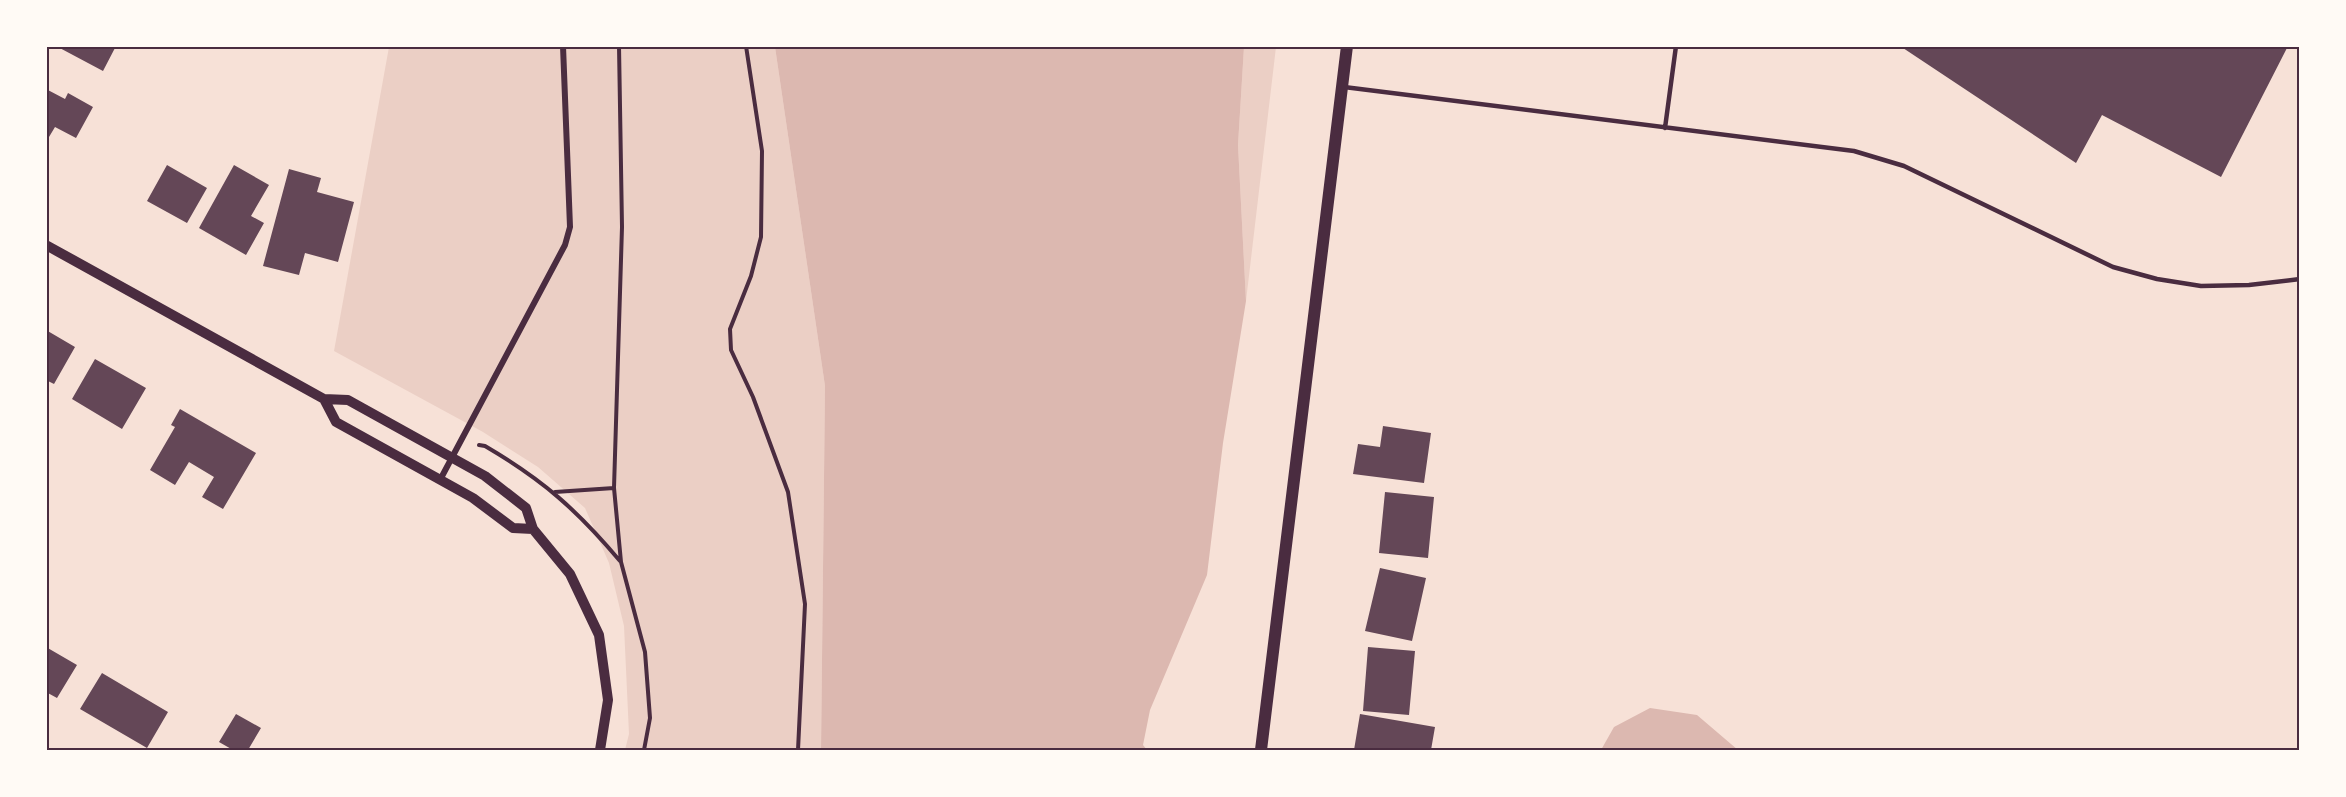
<svg xmlns="http://www.w3.org/2000/svg" width="2346" height="797" font-family="'Exo 2',sans-serif">
<style>
.green{fill:#ebcfc5}
.water{fill:#dcb8b0}
.building{fill:#644757}
.lines{fill:none;stroke-linecap:round;stroke-linejoin:round}
.path{stroke:#4a2c40;stroke-width:4}
.service{stroke:#4a2c40;stroke-width:4.5}
.minor{stroke:#4a2c40;stroke-width:6}
.tertiary{stroke:#4a2c40;stroke-width:10}
.secondary{stroke:#4a2c40;stroke-width:12}
.neatline{fill:none;stroke:#4a2c40;stroke-width:2}
</style>
<rect width="100%" height="100%" fill="#f7e1d7"/>
<path class="green" d="M 389,47 L 775,47 L 825,386 L 821,750 L 625,750 L 629,734 L 624,626 L 609,563 L 585,508 L 538,467 L 483,432 L 334,351 Z
M 1244,47 L 1276,47 L 1246,301 L 1238,145 Z"/>
<path class="water" d="M 775,47 L 1244,47 L 1238,145 L 1246,301 L 1223,443 L 1207,575 L 1150,710 L 1143,745 L 1147,750 L 821,750 L 825,386 Z
M 1650,708 L 1697,715 L 1738,750 L 1601,750 L 1614,727 Z"/>
<path class="building" d="M 56,46 L 116,46 L 103,71 Z
M 1900,46 L 2288,46 L 2221,177 L 2102,115 L 2076,163 Z
M 46,89 L 65,99 L 68,93 L 93,107 L 76,138 L 55,127 L 46,142 Z
M 167,165 L 207,188 L 187,223 L 147,201 Z
M 234,165 L 269,185 L 251,216 L 264,223 L 246,255 L 199,228 Z
M 289,169 L 321,178 L 317,192 L 354,202 L 338,262 L 305,253 L 299,275 L 263,266 Z
M 46,330 L 75,347 L 54,384 L 46,380 Z
M 95,359 L 146,388 L 122,429 L 72,399 Z
M 180,409 L 256,453 L 223,509 L 202,497 L 214,477 L 189,462 L 175,485 L 150,470 L 175,427 L 171,425 Z
M 1383,426 L 1431,433 L 1424,483 L 1353,474 L 1358,444 L 1380,447 Z
M 1385,492 L 1434,497 L 1428,558 L 1379,553 Z
M 1380,568 L 1426,578 L 1412,641 L 1365,631 Z
M 46,647 L 77,665 L 57,698 L 46,692 Z
M 1368,647 L 1415,651 L 1409,715 L 1363,711 Z
M 102,673 L 168,712 L 147,748 L 80,709 Z
M 236,714 L 261,728 L 248,750 L 233,750 L 219,742 Z
M 1360,714 L 1435,727 L 1431,750 L 1354,750 Z"/>
<g class="lines">
<path class="path" d="M 619,46 L 622,227 L 614,488 L 621,562 L 645,652 L 650,718 L 644,750
M 746,46 L 762,151 L 761,237 L 751,276 L 730,329 L 731,350 L 753,397 L 788,492 L 805,604 L 798,750
M 479,445 L 485,446 C 543,480 577,510 620,561
M 555,492 L 614,488"/>
<path class="service" d="M 1344,87 L 1854,151 L 1904,166 L 2113,267 L 2157,279 L 2201,286 L 2249,285 L 2300,279
M 1665,128 L 1676,46"/>
<path class="minor" d="M 440,480 L 565,245 L 570,227 L 563,46"/>
<path class="tertiary" d="M 46,245 L 324,399 L 348,400 L 485,476 L 526,508 L 533,529 L 570,574 L 599,635 L 608,700 L 600,750
M 324,399 L 336,422 L 473,498 L 513,528 L 533,529"/>
<path class="secondary" d="M 1261,750 L 1347,46"/>
</g>
<rect width="2346" height="797" fill="none" stroke="#fffaf5" stroke-width="96"/>
<rect x="48" y="48" width="2250" height="701" class="neatline"/>
</svg>
